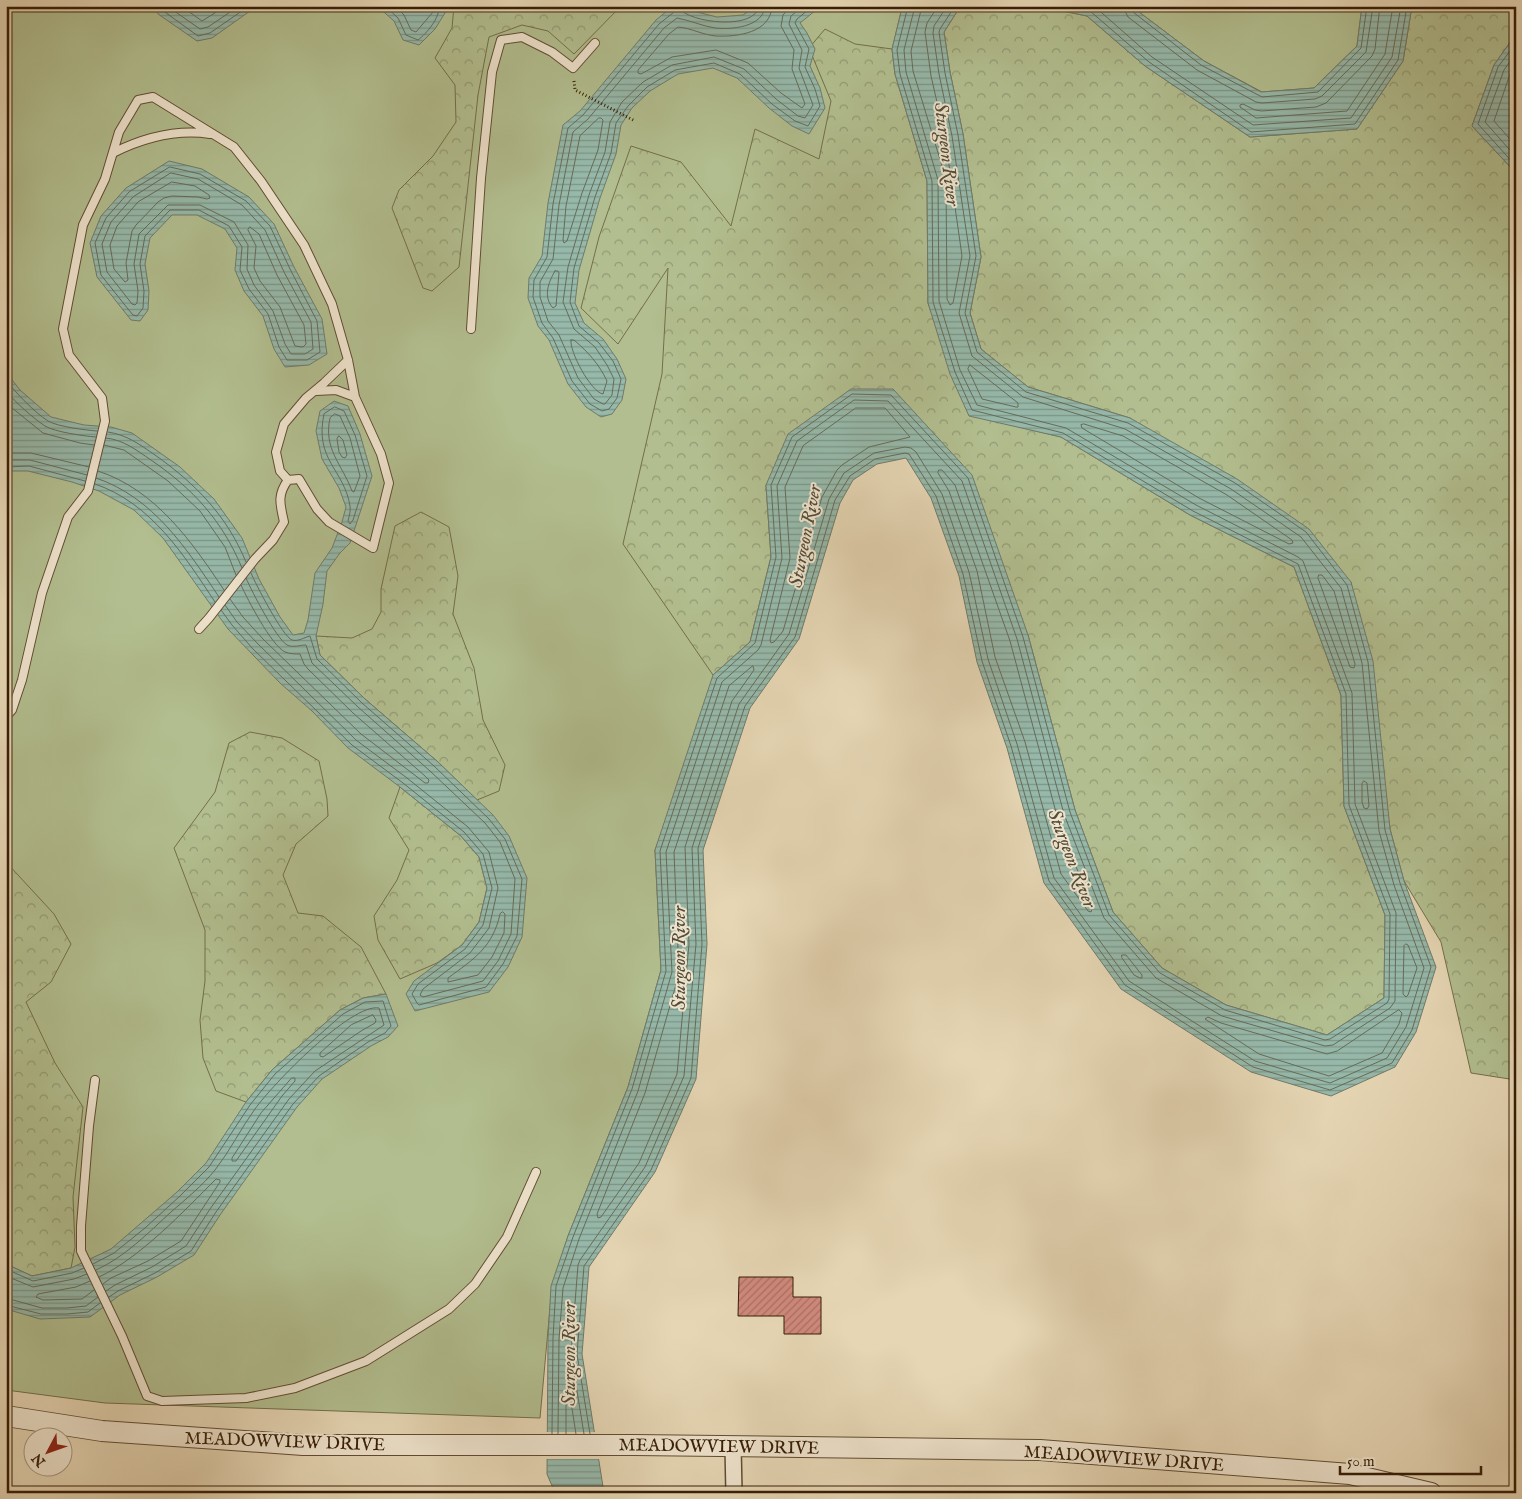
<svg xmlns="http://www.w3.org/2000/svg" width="1522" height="1499" font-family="'IM FELL English',serif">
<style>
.grass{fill:#b2be8f;stroke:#746e4a}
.forest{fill:url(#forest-crowns);stroke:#746e4a}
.water{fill:url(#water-rules);stroke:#707b69}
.pier{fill:#e6d6b4}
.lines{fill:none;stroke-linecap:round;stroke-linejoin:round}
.shore{stroke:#666c58;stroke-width:1}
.building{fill:url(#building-hatch);stroke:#361e06}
.service-casing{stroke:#624c32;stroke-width:10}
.minor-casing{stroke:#624c32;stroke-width:18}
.tertiary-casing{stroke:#624c32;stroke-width:22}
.path{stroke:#361e06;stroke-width:3;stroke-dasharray:1 2.5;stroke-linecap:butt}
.service{stroke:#efe4ce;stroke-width:8}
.minor{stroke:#efe4ce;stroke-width:15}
.tertiary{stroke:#efe4ce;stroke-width:20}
.labels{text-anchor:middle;stroke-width:4;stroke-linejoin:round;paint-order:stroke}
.street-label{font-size:18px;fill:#361e06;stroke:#efe4ce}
.water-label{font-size:19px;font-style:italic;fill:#534c38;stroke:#efe4ce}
</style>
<defs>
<pattern id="forest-crowns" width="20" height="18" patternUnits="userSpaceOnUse" patternTransform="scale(1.25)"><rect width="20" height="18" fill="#b2be8f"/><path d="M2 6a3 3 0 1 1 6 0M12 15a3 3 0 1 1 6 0" fill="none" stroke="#929a73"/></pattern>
<pattern id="water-rules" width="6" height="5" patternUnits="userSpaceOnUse" patternTransform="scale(1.25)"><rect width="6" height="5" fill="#96b9ab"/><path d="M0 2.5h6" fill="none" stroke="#7b9689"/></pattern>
<pattern id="building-hatch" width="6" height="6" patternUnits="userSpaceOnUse" patternTransform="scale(1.25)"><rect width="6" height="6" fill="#cf897c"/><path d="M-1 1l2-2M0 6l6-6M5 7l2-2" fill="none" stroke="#a96f64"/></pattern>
</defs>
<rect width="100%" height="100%" fill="#e6d6b4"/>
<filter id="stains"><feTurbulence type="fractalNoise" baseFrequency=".004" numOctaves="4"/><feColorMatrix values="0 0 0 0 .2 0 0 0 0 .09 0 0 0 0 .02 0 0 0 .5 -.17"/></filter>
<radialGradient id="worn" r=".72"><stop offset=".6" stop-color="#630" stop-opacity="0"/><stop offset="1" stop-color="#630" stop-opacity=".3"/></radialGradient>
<path class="grass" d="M 6,6 L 904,6 L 901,12 L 771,557 L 655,850 L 661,970 L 628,1087 L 568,1236 L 552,1286 L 540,1418 L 105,1403 L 6,1390 Z
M 1131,6 L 1362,6 L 1357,46 L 1314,88 L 1262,92 L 1204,61 Z"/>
<path class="forest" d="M 454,6 L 621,6 L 574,54 L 548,31 L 522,25 L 489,37 L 478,95 L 459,267 L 432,291 L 423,288 L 392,208 L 399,190 L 433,156 L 456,122 L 455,85 L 435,58 L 452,28 Z
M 1038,6 L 1087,16 L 1145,66 L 1250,137 L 1357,129 L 1403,61 L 1412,6 L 1516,6 L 1516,34 L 1494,65 L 1472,126 L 1516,173 L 1516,1080 L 1471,1073 L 1441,942 L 1404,881 L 1390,829 L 1351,582 L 1130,418 L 1028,387 L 981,349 L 970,313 L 981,257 L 963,134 L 950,72 L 944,32 L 958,10 L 990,8 Z
M 825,29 L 855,44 L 892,49 L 895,74 L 927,181 L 928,303 L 969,415 L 1061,437 L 1190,515 L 1294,567 L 1341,695 L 1344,806 L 1385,915 L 1384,998 L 1327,1035 L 1226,1005 L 1162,968 L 1113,912 L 1075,810 L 1028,635 L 893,389 L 766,485 L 771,557 L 750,642 L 713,675 L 623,544 L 662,374 L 668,268 L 618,344 L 581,308 L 599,237 L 631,146 L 681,162 L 731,226 L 755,129 L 819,159 L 831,101 L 809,48 Z
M 421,512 L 449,527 L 458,576 L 453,614 L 474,668 L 483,720 L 505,765 L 499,791 L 477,800 L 438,762 L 365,699 L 320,655 L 316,636 L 352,638 L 372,629 L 381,612 L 381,589 L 395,526 Z
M 250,732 L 282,738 L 319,761 L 327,799 L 328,816 L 296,844 L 283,875 L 298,913 L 323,916 L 361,947 L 386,994 L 363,998 L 340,1010 L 272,1070 L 246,1102 L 216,1091 L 203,1058 L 200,1020 L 205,981 L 205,930 L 174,848 L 215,792 L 229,743 Z
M 400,787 L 461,836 L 479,857 L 487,888 L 479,922 L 462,945 L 437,963 L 400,979 L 378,940 L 374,916 L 397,880 L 409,850 L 389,818 Z
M 6,862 L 54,914 L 71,944 L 51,982 L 26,1002 L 55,1063 L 83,1107 L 73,1197 L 75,1247 L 71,1268 L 32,1276 L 6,1264 Z"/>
<path class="water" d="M 154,6 L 257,6 L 212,38 L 197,41 L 158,14 Z
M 377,6 L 444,6 L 445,13 L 435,29 L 419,45 L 403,40 L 394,21 Z
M 673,6 L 717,17 L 743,15 L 756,6 L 818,6 L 816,10 L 800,23 L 807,33 L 815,49 L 810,66 L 820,88 L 825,108 L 809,134 L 792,126 L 769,108 L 737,78 L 713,68 L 678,74 L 650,91 L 632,108 L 621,125 L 616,154 L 600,198 L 579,270 L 575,303 L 584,323 L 603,339 L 617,359 L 626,379 L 622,400 L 612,414 L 601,417 L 586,407 L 568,384 L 549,340 L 538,326 L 528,298 L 529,278 L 542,256 L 548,203 L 563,125 L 580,111 L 656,20 Z
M 904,6 L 1014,6 L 958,10 L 944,32 L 950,72 L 963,134 L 981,257 L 970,313 L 981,349 L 1028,387 L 1130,418 L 1237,479 L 1309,529 L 1351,582 L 1373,661 L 1390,829 L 1404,881 L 1436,967 L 1416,1032 L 1395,1067 L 1331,1096 L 1251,1072 L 1121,989 L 1044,883 L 1007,748 L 977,662 L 959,576 L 931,498 L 906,458 L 877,464 L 853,480 L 840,503 L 799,639 L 750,708 L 703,850 L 707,944 L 696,1079 L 655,1172 L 589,1267 L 582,1354 L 604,1493 L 555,1493 L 547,1474 L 548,1338 L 551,1286 L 568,1236 L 628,1087 L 661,970 L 655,850 L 713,675 L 750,642 L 771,557 L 766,485 L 788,434 L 851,389 L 893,389 L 972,475 L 1028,635 L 1075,810 L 1113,912 L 1162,968 L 1226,1005 L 1327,1035 L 1384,998 L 1385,915 L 1344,806 L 1341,695 L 1294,567 L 1190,515 L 1061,437 L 969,416 L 950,374 L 928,303 L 927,181 L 895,74 L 892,49 L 901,12 Z
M 1039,6 L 1131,6 L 1204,61 L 1261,92 L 1314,88 L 1357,46 L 1362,6 L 1412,6 L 1403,61 L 1357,129 L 1250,137 L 1145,66 L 1087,16 Z
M 1516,34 L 1516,173 L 1472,126 L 1494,65 Z
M 169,161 L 202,169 L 249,197 L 274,224 L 294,267 L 322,319 L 327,354 L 309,365 L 285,367 L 274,349 L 263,316 L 244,291 L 235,270 L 237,248 L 225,229 L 197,215 L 172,215 L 150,238 L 145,264 L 149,291 L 148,310 L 140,321 L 131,320 L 97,277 L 90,243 L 101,216 L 126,188 Z
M 6,372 L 20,390 L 51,417 L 84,425 L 111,427 L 132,433 L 180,467 L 214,499 L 242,538 L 259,579 L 280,617 L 293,635 L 304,633 L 308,620 L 315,573 L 332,548 L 342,522 L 346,507 L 339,488 L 322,459 L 316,431 L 320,411 L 334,401 L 348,406 L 360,434 L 372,476 L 350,543 L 340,553 L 327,571 L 323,604 L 316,636 L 320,655 L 365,699 L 438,762 L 493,815 L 509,836 L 527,878 L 522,937 L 508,967 L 489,992 L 415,1011 L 406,994 L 414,981 L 462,945 L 479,922 L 487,888 L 479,857 L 461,836 L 400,787 L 348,748 L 312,711 L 280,683 L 228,629 L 163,538 L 134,510 L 99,491 L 72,482 L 28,471 L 6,471 Z
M 386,994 L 398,1026 L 388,1037 L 371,1046 L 322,1079 L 297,1107 L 220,1215 L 194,1255 L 157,1277 L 120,1295 L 90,1317 L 40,1319 L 6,1309 L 6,1264 L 32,1276 L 71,1268 L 111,1249 L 177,1192 L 206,1163 L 246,1102 L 272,1070 L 340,1010 L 363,998 Z"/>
<path class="pier" d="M 545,1432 L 597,1432 L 602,1459 L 544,1459 Z"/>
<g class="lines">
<path class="shore" d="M 160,6 L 162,10 L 198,36 L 210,33 L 249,6
M 167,6 L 200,29 L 208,27 L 239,6
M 181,6 L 202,21 L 226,6
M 385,6 L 398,18 L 406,35 L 418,40 C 427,33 440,18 439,6
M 395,6 L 404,15 L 411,30 L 416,32 L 433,12 L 433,6
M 676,6 L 677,8 L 674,12 L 659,24 L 583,115 L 568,128 L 553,204 L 547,257 L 534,280 L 533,297 L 542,323 L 553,338 L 572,381 L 590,404 L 602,411 L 609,409 L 617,398 L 621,379 L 613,361 L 599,343 L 579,326 L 570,302 L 574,268 L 595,197 L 611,153 L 616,123 L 628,106 L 647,87 L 675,70 L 714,63 L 740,74 L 772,104 L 795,121 L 808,126 L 820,106 L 815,89 L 805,67 L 809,49 L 795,23 L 797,19 L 813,6
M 681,6 L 679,8 C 689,23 756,31 759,6
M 765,6 C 764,27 731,30 715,28 C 702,26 689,20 677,18 L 664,28 L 588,119 L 573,132 L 559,205 L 553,259 L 540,282 L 540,297 L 548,321 L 559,335 L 578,378 L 594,399 L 603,404 L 605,404 L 612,395 L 614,379 L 607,365 L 595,347 L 574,329 L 563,302 L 568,267 L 589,195 L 605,152 L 610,122 L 622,102 L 643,82 L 672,65 L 714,57 L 744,69 L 776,99 L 798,116 L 805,118 L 813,105 L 799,68 L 802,50 L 789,24 L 791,16 L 803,6
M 772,6 C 771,33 737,37 716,36 C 703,35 691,28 678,27 L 669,34 L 638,70 L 638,73 L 641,74 L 672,57 L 716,50 L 748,63 L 781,93 L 802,108 L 805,104 L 792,69 L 794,50 L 781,26 L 783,15 L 791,6
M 922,6 L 911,51 L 913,71 L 946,179 L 947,299 L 950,305 L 953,303 L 962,256 L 945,137 L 931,76 L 925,32 L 927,23 L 938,6
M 1065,6 L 1090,11 L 1149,62 L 1251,132 L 1355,124 L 1398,60 L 1407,6
M 1094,6 L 1152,57 L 1253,125 L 1351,118 L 1392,57 L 1401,6
M 1124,6 L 1125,11 L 1128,17 L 1197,70 L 1256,102 L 1262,103 L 1315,99 L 1322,96 L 1366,52 L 1373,6
M 1130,6 L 1133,12 L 1201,65 L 1262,97 L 1318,92 L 1361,48 L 1367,6
M 1380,6 L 1375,49 L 1372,56 L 1326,103 L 1316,107 L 1262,111 L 1255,110 L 1243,104 L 1240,105 L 1240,107 L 1256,118 L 1347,111 L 1385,54 L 1393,6
M 1516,43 L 1498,67 L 1478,124 L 1516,166
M 1516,53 L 1504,70 L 1485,122 L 1516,157
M 1516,66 L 1510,74 L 1494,121 L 1516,146
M 599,118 L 601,118 L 603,120 L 598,150 L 582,193 L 567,241 L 564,243 L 563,240 L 566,206 L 580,136 Z
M 170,167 L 200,174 L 246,201 L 270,226 L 290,269 L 317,321 L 320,352 L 307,360 L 287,360 L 279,347 L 268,314 L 249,289 L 240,270 L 242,247 L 229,226 L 199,210 L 170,210 L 145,236 L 140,264 L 144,291 L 143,308 L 137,316 L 133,315 L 128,309 L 101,275 L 95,243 L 106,218 L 129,192 Z
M 171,173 L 198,179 L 242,205 L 265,230 L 284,272 L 311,322 L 313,349 L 305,354 L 291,354 L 285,344 L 273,311 L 254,285 L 247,269 L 248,245 L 234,222 L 200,205 L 168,205 L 139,234 L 134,264 L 138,291 L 137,303 L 135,305 L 132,304 L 107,272 L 102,244 L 111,222 L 133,197 Z
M 172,182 L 195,186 L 209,195 L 210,198 L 207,199 L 198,197 L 172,196 L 164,198 L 158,202 L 136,225 L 132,231 L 126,263 L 128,280 L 125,282 L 114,269 L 110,245 L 117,226 L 138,202 Z
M 250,227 L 259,234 L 277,275 L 304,325 L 306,344 L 303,347 L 295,346 L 280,307 L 260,281 L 254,268 L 256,246 L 248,230 Z
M 555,271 L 558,271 L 559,273 L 556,306 L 553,308 C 543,297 548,283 555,271 Z
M 571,340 L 574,340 C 588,352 599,364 607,381 L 603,394 C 591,392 569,351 571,340 Z
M 970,365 L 1018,403 L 1018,407 L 1016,407 L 982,399 L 968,369 Z
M 6,380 C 16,393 34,412 48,421 C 59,427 85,430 97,431
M 6,391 C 15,402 33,418 45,426 C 55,432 83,436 96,437
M 6,403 L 43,433 L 80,443 L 94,445
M 335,407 L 344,411 L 355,435 L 367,476 L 353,520 L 350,524 L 348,521 C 349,516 351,511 350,506 C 344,469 314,460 324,414 Z
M 856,408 L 885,408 L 910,437 L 869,447 L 842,465 L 837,470 L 822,497 L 783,631 L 774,642 L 771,643 L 770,640 L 790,558 L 785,487 L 803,446 Z
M 335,414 L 340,416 L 350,438 L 360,476 L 354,492 L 352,491 C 342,464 323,449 330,418 Z
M 1084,424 L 1123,436 L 1227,495 L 1292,540 L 1293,543 L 1289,544 L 1199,498 L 1082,428 L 1081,425 Z
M 108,432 C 127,435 139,444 155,455 C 196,484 227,516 246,562
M 339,436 L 343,440 L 347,455 L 345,458 L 342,457 L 339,452 L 337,439 Z
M 106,438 C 124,440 136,450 151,460 C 193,489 222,520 242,568
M 104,445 L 124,450 L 168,481 L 200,511 L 225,547 L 236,575
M 6,453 L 31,453 L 89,467
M 6,460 L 30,460 L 87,475
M 6,467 L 29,466 L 85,481
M 939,470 L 942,470 L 955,485 L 1010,641 L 1057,816 L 1092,909 L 1091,912 L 1088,911 L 1061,874 L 1025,742 L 995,657 L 977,571 L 949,491 L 938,473 Z
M 98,471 C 156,490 192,542 224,590
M 96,478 C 153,497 187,549 219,597
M 95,484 C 151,503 184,555 215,602
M 1319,575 L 1322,575 L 1334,591 L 1355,664 L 1354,668 L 1350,667 L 1318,578 Z
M 230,599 L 243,617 L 263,639 L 361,734 L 425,783 L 428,783 L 429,780 L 425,776 L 353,713 L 308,669 L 304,664 L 300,654 C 295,654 290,654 285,652 C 271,645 248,600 241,585
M 225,605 L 237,622 L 258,644 L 356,740 L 407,778 L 468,827 L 489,852 L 498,888 L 489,928 L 470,953 L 423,989 L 420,995 L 423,997 L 483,981 L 498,961 L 511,934 L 515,879 L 500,842 L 485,823 L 430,771 L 358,707 L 312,663 L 306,645 C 300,645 293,648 287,645 C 276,638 252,592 246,578
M 221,610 L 232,625 L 253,649 L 352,745 L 403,783 L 464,832 L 483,854 L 492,888 L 483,925 L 465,949 L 418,984 L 412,994 L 417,1003 L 419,1005 L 486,987 L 503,964 L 517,936 L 522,879 L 505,839 L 489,819 L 434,766 L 362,703 L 317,659 L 310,636 C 305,637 298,642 292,640 C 283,637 255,583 251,573
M 753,666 L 754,670 L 732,701 L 685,847 L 689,944 L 677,1074 L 639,1163 L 601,1217 L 598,1218 L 597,1214 L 645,1093 L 679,974 L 674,852 L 729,686 Z
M 1364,781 L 1367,783 L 1369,806 L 1367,809 L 1364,808 L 1362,802 L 1362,784 Z
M 503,912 L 505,914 L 504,933 L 492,957 L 478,975 L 448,982 L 448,978 C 474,959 493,947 500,914 Z
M 1406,944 L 1408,945 L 1417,968 L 1408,995 L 1406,997 L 1403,994 L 1404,946 Z
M 1122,955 L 1126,955 L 1142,975 L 1142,978 L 1140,978 L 1134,975 L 1122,958 Z
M 1399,1010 L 1402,1013 L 1399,1024 L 1382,1053 L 1329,1076 L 1259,1054 L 1205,1019 L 1208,1017 L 1221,1023 L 1327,1054 L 1337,1051 Z
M 373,1015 L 376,1020 L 375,1023 L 361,1031 L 323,1057 L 320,1056 L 320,1053 L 351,1025 Z
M 292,1078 L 295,1078 L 295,1081 L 282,1096 L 236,1161 L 232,1161 L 232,1158 L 261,1113 Z
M 93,1264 L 114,1253 L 145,1228 L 180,1196 L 209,1167 L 250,1105 L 275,1074 L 343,1014 L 365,1002 L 383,1001 L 391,1026 L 385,1033 L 368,1042 L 319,1076 L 293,1104 L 216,1212 L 191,1251 L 155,1273 L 118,1291 L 109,1297
M 6,1269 L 33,1281 L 72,1273 L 84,1268
M 96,1270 C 125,1257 148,1233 171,1212 C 186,1199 203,1185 215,1170 C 230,1151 241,1128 255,1109 C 272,1085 351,1003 379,1008 L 384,1025 L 315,1071 L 289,1099 L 210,1209 L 186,1246 L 152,1267 L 115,1285 L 106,1291
M 6,1276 L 33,1287 L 74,1279 L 87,1274
M 99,1277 C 140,1258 184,1211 216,1179 L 220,1180 L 220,1182 L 181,1241 L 148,1261 L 111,1278 L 103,1284
M 90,1281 L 76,1287 L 38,1294 L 36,1297 L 43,1300 L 82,1299 L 94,1290
M 6,1298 L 42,1308 L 67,1308 L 86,1306 L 98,1297
M 6,1305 L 41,1314 L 67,1314 L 88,1312 L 100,1303
M 552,1434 L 553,1338 L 556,1286 L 573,1237 L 632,1089 L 666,971 L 660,851 L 717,678 L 755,643 L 776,557 L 771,485 L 792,437 L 852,394 L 891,395 L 968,478 L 1023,637 L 1070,812 L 1109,915 L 1160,973 L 1225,1010 L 1325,1040 L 1330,1039 L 1387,1003 L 1389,999 L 1390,914 L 1349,805 L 1346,694 L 1298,564 L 1193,511 L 1063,433 L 972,410 L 955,372 L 933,302 L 932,181 L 900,74 L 897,50 L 908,6
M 558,1434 L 559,1339 L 563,1288 L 579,1239 L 638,1091 L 672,972 L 666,852 L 722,682 L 758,650 L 761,645 L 782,558 L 777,486 L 797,441 L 854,400 L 888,401 L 962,481 L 1017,639 L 1064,814 L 1104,918 L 1156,978 L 1222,1016 L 1325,1046 L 1333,1045 L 1390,1008 L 1395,1001 L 1396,913 L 1355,804 L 1352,693 L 1303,561 L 1298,557 L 1196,505 L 1066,428 L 977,405 L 960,370 L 939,301 L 938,180 L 906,72 L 904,50 L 915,6
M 566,1434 L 566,1403 L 569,1400 L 571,1402 L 576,1434
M 584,1434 L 571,1354 L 578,1265 L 580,1260 L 645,1167 L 684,1076 L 696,944 L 692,848 L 739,704 L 789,634 L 829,499 L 844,473 L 874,453 L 905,447 L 911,448 L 916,452 L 942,494 L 969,572 L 988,659 L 1017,744 L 1054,878 L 1129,981 L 1255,1061 L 1330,1083 L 1387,1058 L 1406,1027 L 1424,968 L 1394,885 L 1379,831 L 1362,663 L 1341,588 L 1301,537 L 1231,489 L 1125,429 L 1023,397 L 972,356 L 959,313 L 970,256 L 952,136 L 939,74 L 933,33 L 934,26 L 947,6
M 590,1434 L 577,1354 L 584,1266 L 651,1170 L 691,1078 L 702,944 L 698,848 L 745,706 L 795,637 L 835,500 L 850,476 L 875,459 L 905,453 L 909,454 L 936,496 L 963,574 L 982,661 L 1011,746 L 1049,881 L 1125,985 L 1253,1067 L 1330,1090 L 1392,1063 L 1412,1030 L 1431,967 L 1400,883 L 1385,830 L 1368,662 L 1347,585 L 1306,532 L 1235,483 L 1128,423 L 1026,392 L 977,352 L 965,313 L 976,256 L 958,135 L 945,73 L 939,32 L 940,29 L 955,6"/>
</g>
<path class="building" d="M 739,1277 L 793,1277 L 793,1297 L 821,1297 L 821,1334 L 784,1334 L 784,1316 L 738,1316 Z"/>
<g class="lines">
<defs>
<path id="service" d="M 113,153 C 143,138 176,129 210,134
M 471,329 L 481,178 L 492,72 L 501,40 L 522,37 L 552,52 L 573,68 L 595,43
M 316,391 L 336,390 L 355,397
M 288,480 L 280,471 L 276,452 L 284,424 L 306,398 L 324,383 L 348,360
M 6,717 L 12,710 L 22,680 L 42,593 L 68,517 L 88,491 L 105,421 L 102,398 L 69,355 L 63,329 L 83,225 L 105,179 L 119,132 L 138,100 L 153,97 L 234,147 L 261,181 L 304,245 L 332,304 L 348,360 L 355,397 L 381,454 L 389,483 L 373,548 L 329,522 L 317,509 L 299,479 L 288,480 C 277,495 280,504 284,522 L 273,540 L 255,559 L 209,618 L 199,629
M 95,1080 L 89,1126 L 81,1226 L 81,1251 L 122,1336 L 147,1396 L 162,1401 L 246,1398 L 295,1388 L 366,1361 L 449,1309 L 475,1284 L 507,1237 L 536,1172"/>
<path id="minor" d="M 733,1446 L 734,1493"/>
<path id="tertiary" d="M 6,1416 L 102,1431 L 303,1445 L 634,1445 L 1040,1450 L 1350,1474 L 1431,1493"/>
</defs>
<use href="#service" class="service-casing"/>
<use href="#minor" class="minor-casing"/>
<use href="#tertiary" class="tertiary-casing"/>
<path class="path" d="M 574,81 L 575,90 L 635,121"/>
<use href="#service" class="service"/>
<use href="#minor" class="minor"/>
<use href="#tertiary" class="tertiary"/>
</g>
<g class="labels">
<g class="street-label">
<text transform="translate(285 1441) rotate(2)" y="6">MEADOWVIEW DRIVE</text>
<text transform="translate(719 1446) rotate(1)" y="6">MEADOWVIEW DRIVE</text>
<text transform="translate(1124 1458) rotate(4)" y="6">MEADOWVIEW DRIVE</text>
</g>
<g class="water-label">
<text transform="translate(948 154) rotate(83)" y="7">Sturgeon River</text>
<text transform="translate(804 536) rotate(-79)" y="7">Sturgeon River</text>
<text transform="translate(1073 858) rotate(69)" y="7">Sturgeon River</text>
<text transform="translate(678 958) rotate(-90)" y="7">Sturgeon River</text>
<text transform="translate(568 1354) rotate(-90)" y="7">Sturgeon River</text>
</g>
</g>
<rect width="1522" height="1499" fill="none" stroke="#e6d6b4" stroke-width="25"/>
<rect x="8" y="8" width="1507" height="1484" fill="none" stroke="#361e06" stroke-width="2.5"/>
<rect x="12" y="12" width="1497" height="1474" fill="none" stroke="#361e06"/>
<g transform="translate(48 1452) rotate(229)"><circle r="24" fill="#efe4ce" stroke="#a5957e"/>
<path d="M0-4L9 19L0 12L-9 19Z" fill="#8f2418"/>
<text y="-8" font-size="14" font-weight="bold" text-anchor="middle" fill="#361e06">N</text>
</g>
<path d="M1340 1466v8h141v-8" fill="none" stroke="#361e06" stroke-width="2.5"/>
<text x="1347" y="1466" font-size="15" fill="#361e06" stroke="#efe4ce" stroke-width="4" paint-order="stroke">50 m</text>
<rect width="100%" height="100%" filter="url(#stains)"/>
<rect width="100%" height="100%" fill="url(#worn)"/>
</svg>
